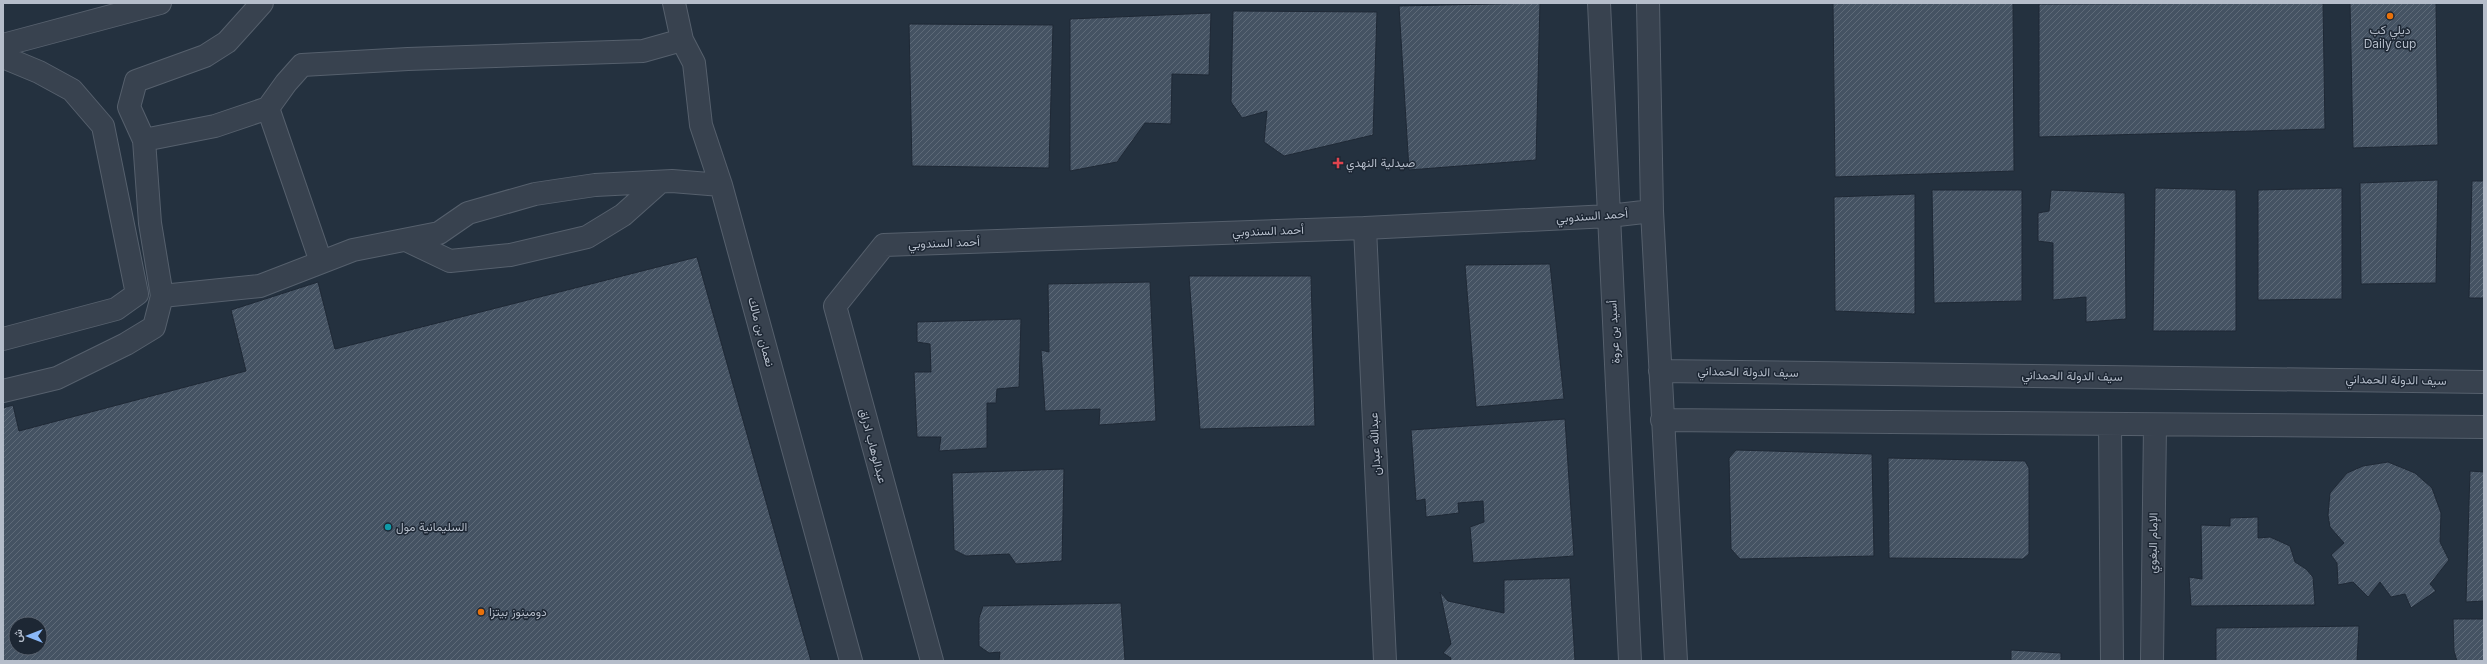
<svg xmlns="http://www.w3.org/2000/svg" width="2487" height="664" font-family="Inter,Vazirmatn,sans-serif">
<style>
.building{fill:url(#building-hatch);stroke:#1f2936;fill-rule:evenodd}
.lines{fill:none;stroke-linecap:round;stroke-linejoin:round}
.minor-casing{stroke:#56606d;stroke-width:24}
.minor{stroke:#38424f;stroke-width:22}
.food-dot{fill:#e8710a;stroke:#1d2734;stroke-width:1.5}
.health-dot{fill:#e0444e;stroke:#1d2734;stroke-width:1.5}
.culture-dot{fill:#0f9aa8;stroke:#1d2734;stroke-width:1.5}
.labels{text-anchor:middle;stroke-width:3;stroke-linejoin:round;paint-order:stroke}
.poi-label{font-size:12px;fill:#b5bdca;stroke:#1d2734;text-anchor:start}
.street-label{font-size:12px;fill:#b5bdca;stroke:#1d2734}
</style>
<defs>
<pattern id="building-hatch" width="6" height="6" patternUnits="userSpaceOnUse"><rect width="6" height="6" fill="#455363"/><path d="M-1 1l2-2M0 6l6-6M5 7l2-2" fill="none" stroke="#5e6a78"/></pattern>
</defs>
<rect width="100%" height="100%" fill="#24313f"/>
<path class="building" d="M 1540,3 L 1536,160 L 1409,170 L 1399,6 Z
M 1833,3 L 2013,3 L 2014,171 L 1835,177 Z
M 2323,3 L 2325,129 L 2039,137 L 2039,4 Z
M 2350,3 L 2436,3 L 2438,145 L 2353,148 Z
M 1233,11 L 1377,12 L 1373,135 L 1284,156 L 1264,142 L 1267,111 L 1242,118 L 1231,102 Z
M 1211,13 L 1209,75 L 1172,74 L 1171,124 L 1145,123 L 1117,162 L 1070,171 L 1070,19 Z
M 909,24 L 1053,25 L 1049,168 L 912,166 Z
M 2438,180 L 2436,283 L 2361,284 L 2360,183 Z
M 2472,181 L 2484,181 L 2484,298 L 2469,298 Z
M 2155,188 L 2236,190 L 2236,331 L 2153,331 Z
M 2342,188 L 2342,299 L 2258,300 L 2258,190 Z
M 1932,190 L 2022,190 L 2022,301 L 1934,303 Z
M 2051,190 L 2125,193 L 2126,319 L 2086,322 L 2086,297 L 2053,300 L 2053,243 L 2038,241 L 2038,213 L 2049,211 Z
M 1915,194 L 1915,314 L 1835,311 L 1834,197 Z
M 697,257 L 811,661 L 3,661 L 3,408 L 13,405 L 19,431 L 246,371 L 231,310 L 318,282 L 335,349 ZM 16,624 L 40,624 L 40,648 L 16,648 Z
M 1550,264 L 1564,399 L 1476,407 L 1465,265 Z
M 1189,276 L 1311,276 L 1315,426 L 1200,429 Z
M 1150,282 L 1156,421 L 1099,425 L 1100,409 L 1045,411 L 1041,350 L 1049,352 L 1048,284 Z
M 1021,319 L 1019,387 L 997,389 L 996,403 L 987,403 L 987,448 L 939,451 L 941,437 L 917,437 L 914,372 L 931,372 L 930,344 L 917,342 L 917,322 Z
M 1565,419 L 1574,556 L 1473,563 L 1470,527 L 1484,522 L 1483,501 L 1458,503 L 1459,513 L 1426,517 L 1425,499 L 1416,501 L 1411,430 Z
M 1736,450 L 1872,454 L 1874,556 L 1740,559 L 1731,549 L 1729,458 Z
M 1888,458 L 2025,461 L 2029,468 L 2029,554 L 2023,559 L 1889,558 Z
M 2388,462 L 2415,473 L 2432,488 L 2441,513 L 2440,542 L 2449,560 L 2430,584 L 2436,591 L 2411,608 L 2405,594 L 2391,597 L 2380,582 L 2368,597 L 2353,582 L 2338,585 L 2337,563 L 2331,555 L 2344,543 L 2330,527 L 2328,515 L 2330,493 L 2347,473 L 2363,466 Z
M 1064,469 L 1062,561 L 1016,564 L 1009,554 L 966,556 L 954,550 L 952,473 Z
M 2470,471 L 2484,472 L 2484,601 L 2466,602 Z
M 2258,517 L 2258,538 L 2270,537 L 2290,546 L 2295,562 L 2306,569 L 2313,577 L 2315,605 L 2191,606 L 2189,577 L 2202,579 L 2201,525 L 2230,526 L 2230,518 Z
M 1570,578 L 1575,661 L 1450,661 L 1451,658 L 1443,653 L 1451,644 L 1440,592 L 1448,601 L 1504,613 L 1504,580 Z
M 1121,603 L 1125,661 L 999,661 L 1000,652 L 989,653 L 979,646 L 979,618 L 983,606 Z
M 2453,619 L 2484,619 L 2484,661 L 2457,661 L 2454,651 Z
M 2359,626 L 2357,661 L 2216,661 L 2216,628 Z
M 2011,650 L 2061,653 L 2061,661 L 2011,661 Z"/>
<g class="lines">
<defs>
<path id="minor" d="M 674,3 L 682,40 L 694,63 L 701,125 L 721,185 L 851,661
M 1599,3 L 1630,661
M 1648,3 L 1652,211 L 1676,661
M 3,45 L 160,3
M 3,57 L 39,72 L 72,90 L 103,126 L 137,294 L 116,309 L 3,339
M 268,108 L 321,262
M 144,140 L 215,126 L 268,108 L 286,83 L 302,65 L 408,59 L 643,51 L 682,40
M 1365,228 L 1385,661
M 406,240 L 450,261 L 510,255 L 587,237 L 623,215 L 660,182
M 162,296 L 260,286 L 353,250 L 439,233 L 468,213 L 535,194 L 595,185 L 672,181 L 721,185
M 1660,371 L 2484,382
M 3,391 L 57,378 L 126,344 L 154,327 L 162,296 L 150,223 L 144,140 L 129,107 L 136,81 L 205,56 L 227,42 L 262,3
M 1662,420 L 2484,427
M 2110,425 L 2112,661
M 932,661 L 835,306 L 884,245 L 1365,228 L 1609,216 L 1652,211
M 2152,661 L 2155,425"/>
</defs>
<use href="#minor" class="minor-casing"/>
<use href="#minor" class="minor"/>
</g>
<g class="food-dot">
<circle cx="2390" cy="16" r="4"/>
<circle cx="481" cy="612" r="4"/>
</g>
<path class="health-dot" d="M1336 157h4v4h4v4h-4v4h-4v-4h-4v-4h4z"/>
<circle class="culture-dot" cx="388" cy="527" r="4"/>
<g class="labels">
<g class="poi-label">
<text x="2390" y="34" text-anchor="middle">ديلي كب<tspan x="2390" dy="14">Daily cup</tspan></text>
<text x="1346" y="167">صيدلية النهدي</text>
<text x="396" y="531">السليمانية مول</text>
<text x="489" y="616">دومينوز بيتزا</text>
</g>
<g class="street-label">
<text transform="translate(1592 216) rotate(-4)" y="4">أحمد السندوبي</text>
<text transform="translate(1268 231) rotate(-2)" y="4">أحمد السندوبي</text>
<text transform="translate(944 243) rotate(-2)" y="4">أحمد السندوبي</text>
<text transform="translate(761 332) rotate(75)" y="4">نعمان بن مالك</text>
<text transform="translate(1614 332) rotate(-93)" y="4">أسيد بن عروة</text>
<text transform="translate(1748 372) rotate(1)" y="4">سيف الدولة الحمداني</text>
<text transform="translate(2072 376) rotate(1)" y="4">سيف الدولة الحمداني</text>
<text transform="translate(2396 380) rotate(1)" y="4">سيف الدولة الحمداني</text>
<text transform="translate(1375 444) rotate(-93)" y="4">عبدالله عبدان</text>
<text transform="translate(873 446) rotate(75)" y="4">عبدالوهاب ادراق</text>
<text transform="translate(2153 543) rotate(-89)" y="4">الإمام البغوي</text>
</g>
</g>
<rect width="2487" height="664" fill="none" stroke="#b5bdca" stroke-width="8"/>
<g transform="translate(28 636) rotate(270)"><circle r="19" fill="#1d2734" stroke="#5a6370"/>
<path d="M0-3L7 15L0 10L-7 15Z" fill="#8ab9fa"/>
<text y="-6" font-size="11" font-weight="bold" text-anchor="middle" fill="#b5bdca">ش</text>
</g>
</svg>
